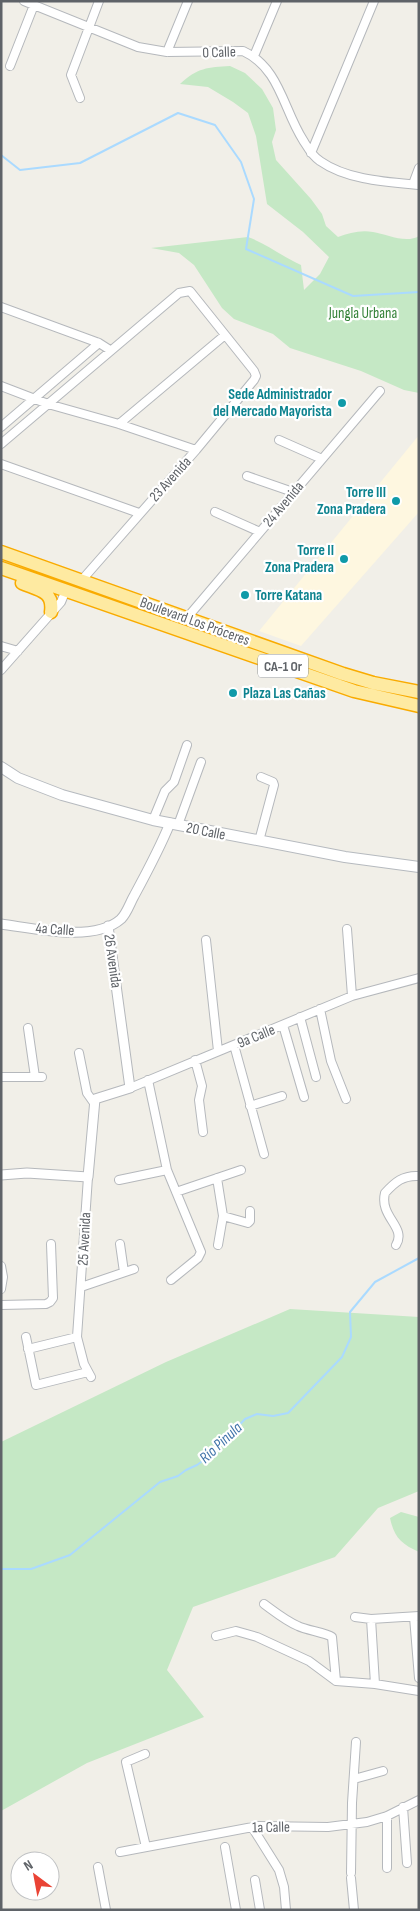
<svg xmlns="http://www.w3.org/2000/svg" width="420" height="1911" font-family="'Sofia Sans Condensed',sans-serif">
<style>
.commercial{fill:#fef7e0}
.green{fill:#c5e8c5}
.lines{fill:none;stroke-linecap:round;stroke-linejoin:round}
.stream{stroke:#aadaff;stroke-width:2}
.minor-casing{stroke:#b5b8bc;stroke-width:10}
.tertiary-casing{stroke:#b5b8bc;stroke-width:11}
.secondary-casing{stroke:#b6babf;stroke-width:12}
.trunk-casing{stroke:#f9ab00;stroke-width:15}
.minor{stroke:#fff;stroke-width:8}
.tertiary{stroke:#fff;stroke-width:9}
.secondary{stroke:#fff;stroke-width:10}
.trunk{stroke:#feeaa1;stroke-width:12}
.culture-dot{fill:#0f9aa8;stroke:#fff;stroke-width:2}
.labels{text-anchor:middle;stroke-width:4.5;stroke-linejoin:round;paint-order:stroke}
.shield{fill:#fff;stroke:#8f9295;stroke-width:1}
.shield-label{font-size:14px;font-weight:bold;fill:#5f6368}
.street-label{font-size:15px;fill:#5f6368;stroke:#fff}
.park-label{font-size:15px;fill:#348238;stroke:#fff}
.culture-label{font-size:15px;font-weight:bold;fill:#0d838f;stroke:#fff;text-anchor:end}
.water-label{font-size:16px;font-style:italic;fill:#4174aa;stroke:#fff}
</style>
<rect width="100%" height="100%" fill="#f1efe8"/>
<path class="commercial" d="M 419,435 L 419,512 L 301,646 L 259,631 Z"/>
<path class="green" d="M 230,66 L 245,73 L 262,89 L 273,108 L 276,130 L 272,142 L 276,160 L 311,199 L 322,214 L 326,226 L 338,237 C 349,233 360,230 373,232 C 386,234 406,244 419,236 L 419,393 L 404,390 L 361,371 L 290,348 L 273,334 L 234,319 L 222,308 L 194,265 L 179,253 L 151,248 L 248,237 C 267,244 283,257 301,265 L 304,290 L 320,274 L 329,257 L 303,232 L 267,204 L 256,136 L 248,113 L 233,102 L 208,87 L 180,84 C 197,68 208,67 230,66 Z
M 290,1309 L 419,1317 L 419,1491 L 378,1508 L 335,1557 L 193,1607 L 167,1670 L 204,1717 L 87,1763 L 1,1811 L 1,1442 L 166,1362 Z
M 401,1512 L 419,1517 L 419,1552 C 401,1544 394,1537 390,1518 Z"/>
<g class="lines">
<path class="stream" d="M 1,155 L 20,170 L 80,163 L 178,113 L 215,125 L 241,162 L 254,199 L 246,249 L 353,296 L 419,292
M 1,1569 L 31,1569 L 70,1555 L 160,1482 L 178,1476 L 186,1470 L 197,1465 L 212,1454 L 245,1419 L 257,1414 L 273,1416 L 288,1413 L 342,1357 L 351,1337 L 350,1312 L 375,1282 L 419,1258"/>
<defs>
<path id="minor" d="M 24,1 L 138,47 L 167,52 L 243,51 C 280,68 283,109 303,140 C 308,148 312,156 320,161 C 347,180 386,182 419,185
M 167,52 L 188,1
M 254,56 L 277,1
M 10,66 L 34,5
M 80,98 L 71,75 L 99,1
M 311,153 L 374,1
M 413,184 L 419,168
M 1,307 L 99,343 L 110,350
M 1,386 L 48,404 L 119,424 L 196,450
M 119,424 L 225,335
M 1,427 L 99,343
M 279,440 L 322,459
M 1,444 L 179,293 L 190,291 L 254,371 L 256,376 L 254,380 L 196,450 L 81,581
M 1,464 L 139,513
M 247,476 L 293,492
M 215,512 L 260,532
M 186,619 L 380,391
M 1,646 L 18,651
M 1,670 L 61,602 L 66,590
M 153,820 L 165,791 L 174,782 L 187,745
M 178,825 L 201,762
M 259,841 L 274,785 L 273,782 L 261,777
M 347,929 L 352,996
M 206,940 L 218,1051
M 320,1009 L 331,1061 L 346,1099
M 300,1017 L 316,1077
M 283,1025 L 304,1097
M 28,1028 L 35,1077
M 234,1045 L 264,1154
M 79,1053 L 87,1093 L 94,1103
M 195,1060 L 202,1086 L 199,1100 L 203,1132
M 1,1077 L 42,1077
M 148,1080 L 167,1170 L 201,1252 L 198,1258 L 171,1280
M 130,1088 L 352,996 L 419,978
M 250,1106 L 282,1096
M 88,1177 L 77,1337 L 84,1364 L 91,1377
M 217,1178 L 223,1216 L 218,1245
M 119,1180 L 167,1170
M 176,1192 L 241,1170
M 223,1216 L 248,1223 L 250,1221 L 250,1211
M 120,1244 L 124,1272
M 396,1245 C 407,1227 379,1217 385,1193 C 395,1182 403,1175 419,1176
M 1,1266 L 3,1277 L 1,1289
M 81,1287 L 134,1269
M 1,1305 L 46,1304 L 50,1302 L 53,1298 L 51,1244
M 26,1337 L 36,1385 L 88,1372
M 28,1349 L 77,1337
M 264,1604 C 275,1612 286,1621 298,1626 C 306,1630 326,1633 332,1637 L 336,1681
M 355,1617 L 371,1619 L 419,1616
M 414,1617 L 419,1678
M 371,1619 L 375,1684
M 216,1636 L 236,1631 L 257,1637 L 309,1661 L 336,1681 L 375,1684 L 419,1691
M 145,1754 L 126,1762 L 146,1847
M 354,1779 L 383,1771
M 403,1807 L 407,1863
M 252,1827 L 279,1870 L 284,1887 L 286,1910
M 225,1847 L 236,1910
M 120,1852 L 258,1826 L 328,1827 L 367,1822 L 387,1816 L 419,1800
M 98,1867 L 106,1910
M 387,1868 L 387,1816
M 351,1873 L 352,1803 L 356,1742
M 351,1878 L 354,1910
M 255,1880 L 260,1910"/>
<path id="tertiary" d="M 1,924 C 33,928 94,943 121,919 C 127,913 130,903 134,896 C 147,872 160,848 170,823
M 1,1175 L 27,1173 L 88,1177 L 95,1099 L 130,1088 L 108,926"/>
<path id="secondary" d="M 1,767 L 18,778 L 62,795 L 153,820 L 345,857 L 419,867"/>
<path id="trunk" d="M 1,552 L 343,674 L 373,683 L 419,692
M 1,568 L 354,691 L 419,706
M 22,583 C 39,590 54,591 51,612"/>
</defs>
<use href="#minor" class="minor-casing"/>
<use href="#tertiary" class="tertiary-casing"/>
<use href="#secondary" class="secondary-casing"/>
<use href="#trunk" class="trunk-casing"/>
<use href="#minor" class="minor"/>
<use href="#tertiary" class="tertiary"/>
<use href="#secondary" class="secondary"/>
<use href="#trunk" class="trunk"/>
</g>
<g class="culture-dot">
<circle cx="342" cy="403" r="5"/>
<circle cx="396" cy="501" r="5"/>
<circle cx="344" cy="559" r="5"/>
<circle cx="245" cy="595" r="5"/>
<circle cx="233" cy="693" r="5"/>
</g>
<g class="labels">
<rect class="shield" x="258" y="654.5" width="50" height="23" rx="4"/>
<g class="shield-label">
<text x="283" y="671">CA-1 Or</text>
</g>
<g class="street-label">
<text transform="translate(219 52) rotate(-2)" y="5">0 Calle</text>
<text transform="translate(170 479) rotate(-48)" y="5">23 Avenida</text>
<text transform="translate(283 504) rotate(-50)" y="5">24 Avenida</text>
<text transform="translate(195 621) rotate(20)" y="5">Boulevard Los Próceres</text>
<text transform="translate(206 831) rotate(11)" y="5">20 Calle</text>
<text transform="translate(55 929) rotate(4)" y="5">4a Calle</text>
<text transform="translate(113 961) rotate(82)" y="5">26 Avenida</text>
<text transform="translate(256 1036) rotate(-22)" y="5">9a Calle</text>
<text transform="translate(84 1239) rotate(-87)" y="5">25 Avenida</text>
<text transform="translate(271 1827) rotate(-1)" y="5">1a Calle</text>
</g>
<g class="park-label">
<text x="363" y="318">Jungla Urbana</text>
</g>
<g class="culture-label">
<text x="332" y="399">Sede Administrador<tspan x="332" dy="17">del Mercado Mayorista</tspan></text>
<text x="386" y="497">Torre III<tspan x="386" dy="17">Zona Pradera</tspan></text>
<text x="334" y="555">Torre II<tspan x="334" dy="17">Zona Pradera</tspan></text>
<text x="255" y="600" text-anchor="start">Torre Katana</text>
<text x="243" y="698" text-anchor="start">Plaza Las Cañas</text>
</g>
<g class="water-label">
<text transform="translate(220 1442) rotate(-43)" y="6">Río Pinula</text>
</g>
</g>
<rect width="420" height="1911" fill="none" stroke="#5f6368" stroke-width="5"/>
<g transform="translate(35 1876) rotate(328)"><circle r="24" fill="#ffffff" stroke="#bfc1c3"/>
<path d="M0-4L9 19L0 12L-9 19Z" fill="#ea4335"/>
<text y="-8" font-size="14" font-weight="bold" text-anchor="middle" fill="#5f6368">N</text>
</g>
</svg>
